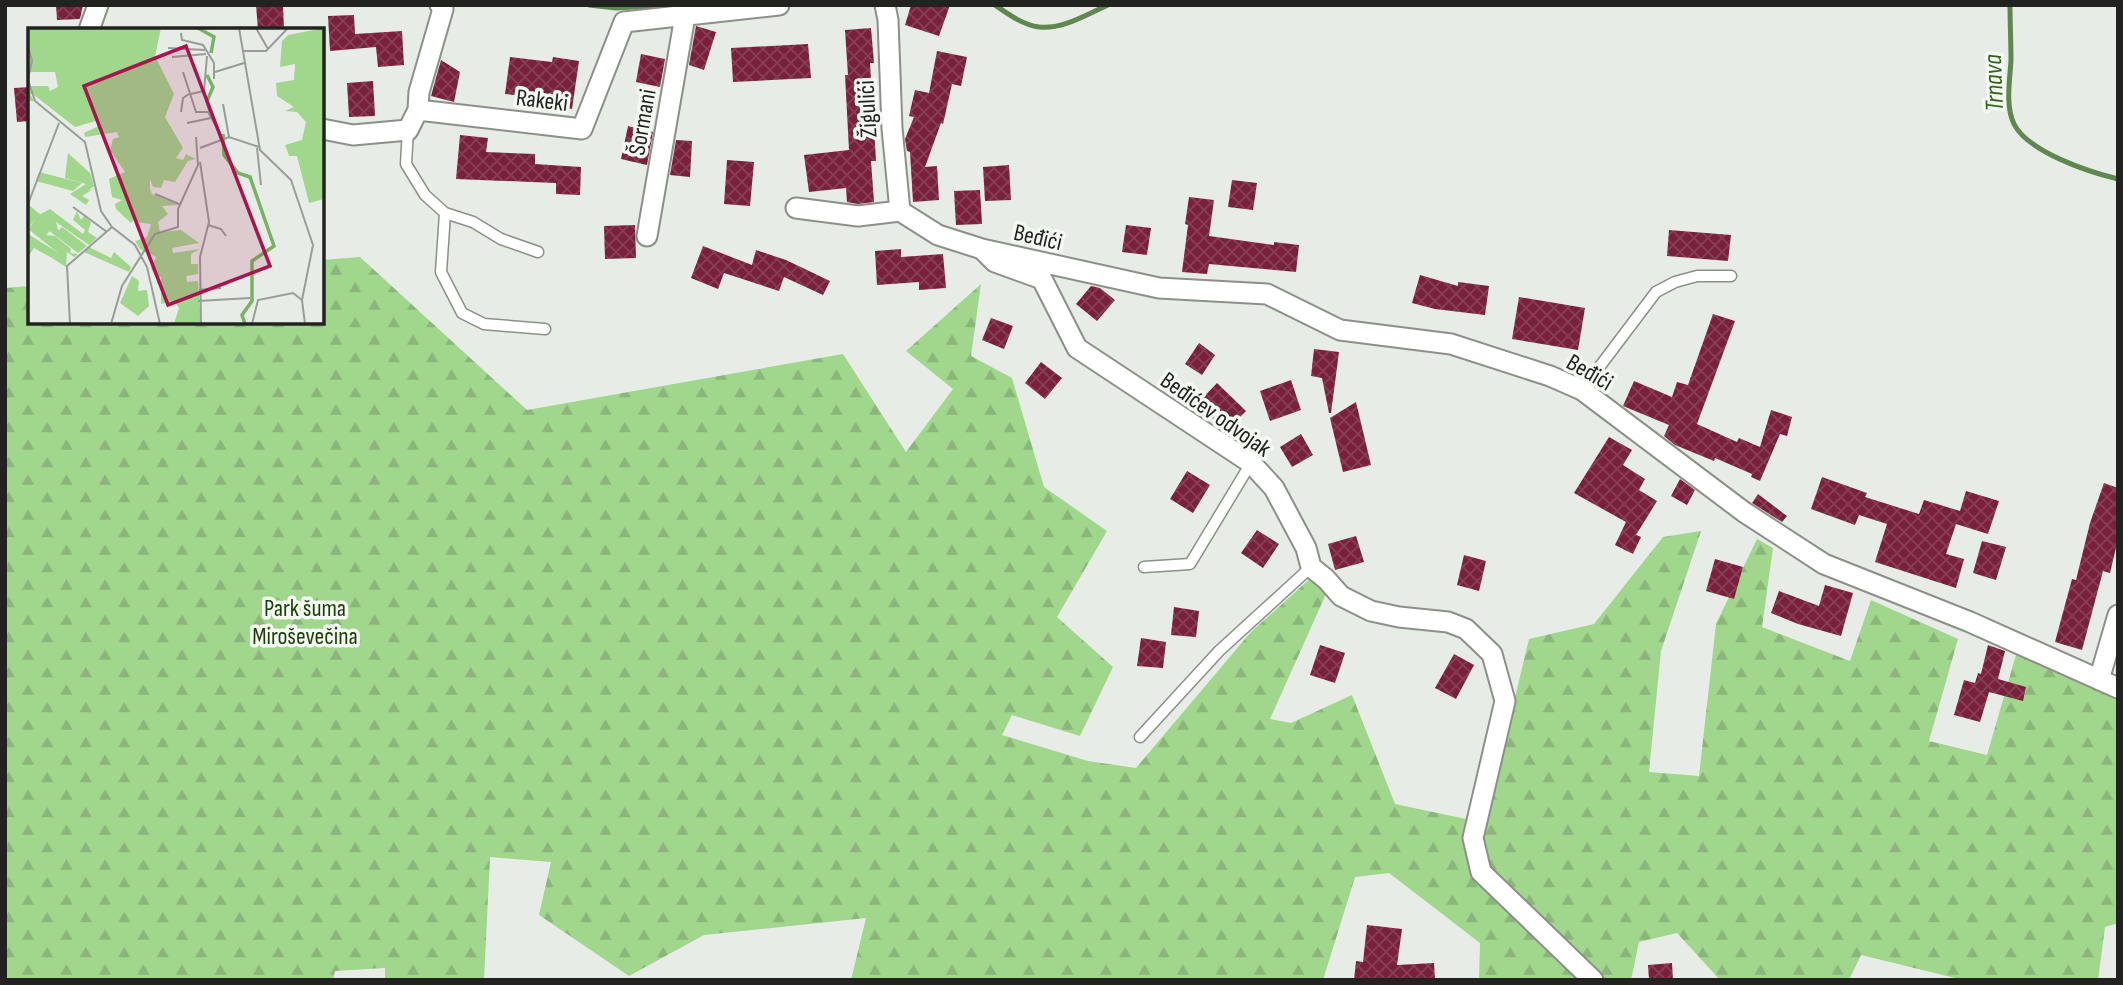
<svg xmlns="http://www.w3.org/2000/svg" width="2123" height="985" font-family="'Sofia Sans Condensed',sans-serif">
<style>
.forest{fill:url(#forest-firs)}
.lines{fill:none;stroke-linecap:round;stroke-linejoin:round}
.stream{stroke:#5f874f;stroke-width:5}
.building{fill:url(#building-cross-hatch)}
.lane-casing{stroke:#8c8f8a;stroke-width:13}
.street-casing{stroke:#8c8f8a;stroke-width:23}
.lane{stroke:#fff;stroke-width:10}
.street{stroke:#fff;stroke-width:19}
.labels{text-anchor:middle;stroke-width:7;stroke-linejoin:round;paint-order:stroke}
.street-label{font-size:24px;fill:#222321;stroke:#f5f9f4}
.park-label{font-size:24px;fill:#193e05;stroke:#f5f9f4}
.water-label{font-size:26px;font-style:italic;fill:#316516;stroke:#f5f9f4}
.inset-river{fill:none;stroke:#79b263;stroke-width:3.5}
.inset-road{fill:none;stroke:#999c98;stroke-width:2}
.view{fill:#a8154e;fill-opacity:0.15;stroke:#a8154e;stroke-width:3.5}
.inset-edge{fill:none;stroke:#222321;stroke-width:3.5}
</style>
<defs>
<pattern id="forest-firs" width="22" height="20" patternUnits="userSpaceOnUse" patternTransform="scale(1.75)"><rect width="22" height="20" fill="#a1d68d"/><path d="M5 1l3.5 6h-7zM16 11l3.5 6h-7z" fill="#8ab779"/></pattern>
<pattern id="building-cross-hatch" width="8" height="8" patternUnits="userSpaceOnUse" patternTransform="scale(1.75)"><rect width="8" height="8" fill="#79203c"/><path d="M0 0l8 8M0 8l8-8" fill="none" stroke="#873f56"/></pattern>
</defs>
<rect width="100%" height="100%" fill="#e8ece7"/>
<path class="forest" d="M 360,257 L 527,410 L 843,354 L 906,452 L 953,389 L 906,351 L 981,284 L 971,356 L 1012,378 L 1044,487 L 1107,531 L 1057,617 L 1113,667 L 1080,736 L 1012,715 L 1002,735 L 1088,761 L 1136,768 L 1250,633 L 1313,576 L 1326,594 L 1270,719 L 1291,723 L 1352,695 L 1395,804 L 1485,823 L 1529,639 L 1594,624 L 1663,537 L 1701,531 L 1661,651 L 1649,772 L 1699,776 L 1716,624 L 1757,539 L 1773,548 L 1762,627 L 1850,661 L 1871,600 L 1958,639 L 1929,741 L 1987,755 L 2016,655 L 2118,696 L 2118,923 L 2105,927 L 2098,980 L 1963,980 L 1861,955 L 1849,980 L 1720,980 L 1677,933 L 1639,942 L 1631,980 L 1479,980 L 1480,943 L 1389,873 L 1355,877 L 1323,980 L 851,980 L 866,918 L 704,935 L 629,976 L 539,915 L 551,862 L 490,857 L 484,980 L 385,980 L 385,968 L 335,971 L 333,980 L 5,980 L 5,288 L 30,286 L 30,322 L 322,322 L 322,260 Z"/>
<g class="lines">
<path class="stream" d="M 589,5 L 616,8 L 664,5
M 995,5 C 1008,14 1023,25 1039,27 C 1062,30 1087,14 1108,5
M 2010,5 C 2010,23 2011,42 2011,60 C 2010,80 2005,105 2014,124 C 2028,152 2089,172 2118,179"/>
</g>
<path class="building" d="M 56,5 L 83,5 L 80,19 L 57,20 Z
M 256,5 L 283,5 L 284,30 L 258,30 Z
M 911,5 L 950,5 L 939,36 L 905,25 Z
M 354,15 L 355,34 L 402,31 L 404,65 L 378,67 L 376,47 L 330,51 L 328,16 Z
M 696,26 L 716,32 L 704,70 L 689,65 Z
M 871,28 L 874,63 L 870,63 L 876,161 L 871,161 L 874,202 L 858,204 L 847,202 L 846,188 L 809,192 L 804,155 L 849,150 L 845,75 L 848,75 L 845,30 Z
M 808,44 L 811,78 L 733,82 L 731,48 Z
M 937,51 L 967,57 L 961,86 L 952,84 L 943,124 L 941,123 L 925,167 L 937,166 L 939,200 L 913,202 L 910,152 L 907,151 L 905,139 L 914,117 L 909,116 L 915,90 L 929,93 Z
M 641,54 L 665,59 L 660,87 L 636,82 Z
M 510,57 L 552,62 L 553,57 L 579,61 L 572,109 L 546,105 L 546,99 L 505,94 Z
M 441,60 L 460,72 L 454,102 L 431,96 Z
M 373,81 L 375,116 L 349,117 L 347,83 Z
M 30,87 L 30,121 L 17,122 L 14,88 Z
M 628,126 L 653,132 L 647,165 L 621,159 Z
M 460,135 L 488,138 L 486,152 L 535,154 L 535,164 L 581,167 L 580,195 L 556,194 L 556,183 L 456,179 Z
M 676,140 L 692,141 L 690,177 L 670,175 Z
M 727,160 L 754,162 L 750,206 L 724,204 Z
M 1009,165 L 1011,200 L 985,201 L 983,167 Z
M 1232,180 L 1257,183 L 1253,210 L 1228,207 Z
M 980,190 L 982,224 L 956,225 L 954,191 Z
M 1189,197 L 1214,200 L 1209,236 L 1274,245 L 1274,242 L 1299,245 L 1296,272 L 1209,264 L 1207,274 L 1182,272 L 1188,225 L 1185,224 Z
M 635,225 L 636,258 L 605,259 L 604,226 Z
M 1126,225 L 1151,228 L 1147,255 L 1122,252 Z
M 1669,230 L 1731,235 L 1728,261 L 1667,256 Z
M 703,246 L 752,265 L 756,250 L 786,260 L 830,281 L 823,295 L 784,277 L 779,291 L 724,273 L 718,289 L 691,278 Z
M 901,249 L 901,257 L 943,254 L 946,288 L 919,290 L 919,282 L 877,285 L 875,251 Z
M 1420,275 L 1458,286 L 1458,282 L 1489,286 L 1485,315 L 1435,309 L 1412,303 Z
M 1091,286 L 1100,288 L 1115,300 L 1097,321 L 1076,304 Z
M 1519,297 L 1585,308 L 1578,350 L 1512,339 Z
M 1713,314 L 1735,321 L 1697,424 L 1737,442 L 1739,438 L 1760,447 L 1771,410 L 1792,417 L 1787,436 L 1780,434 L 1760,481 L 1751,477 L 1752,474 L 1715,458 L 1714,461 L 1675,445 L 1664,436 L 1669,425 L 1623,406 L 1634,381 L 1672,397 L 1677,382 L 1688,385 Z
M 991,318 L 1013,326 L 1004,349 L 982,340 Z
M 1199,343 L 1215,355 L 1202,375 L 1185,364 Z
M 1314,349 L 1339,352 L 1331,413 L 1329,413 L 1322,378 L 1311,376 Z
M 1041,362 L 1062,378 L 1045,399 L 1025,383 Z
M 1291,380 L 1301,410 L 1270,421 L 1260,391 Z
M 1217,383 L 1246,411 L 1226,431 L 1197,404 Z
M 1356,402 L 1371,465 L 1343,472 L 1330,418 Z
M 1301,434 L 1313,455 L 1292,467 L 1280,447 Z
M 1609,437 L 1632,450 L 1623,465 L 1645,479 L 1639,490 L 1657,501 L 1636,535 L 1641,537 L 1633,554 L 1615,545 L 1626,522 L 1574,493 Z
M 1187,471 L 1210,485 L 1193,513 L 1170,499 Z
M 1822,477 L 1867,493 L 1865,497 L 1919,514 L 1924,500 L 1960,511 L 1966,491 L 1999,501 L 1988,534 L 1956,524 L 1946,554 L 1964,559 L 1956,588 L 1875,562 L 1887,524 L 1859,515 L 1855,525 L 1811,509 Z
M 1680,479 L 1695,490 L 1687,505 L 1671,496 Z
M 2104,483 L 2118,488 L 2118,539 L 2110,573 L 2103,571 L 2082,650 L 2055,642 L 2072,579 L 2076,580 L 2090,523 Z
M 1758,494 L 1787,516 L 1782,522 L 1752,503 Z
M 1257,530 L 1279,544 L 1263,568 L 1241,553 Z
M 1356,536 L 1364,562 L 1335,570 L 1328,544 Z
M 1982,541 L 2006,547 L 1996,580 L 1973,573 Z
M 1464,555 L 1486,561 L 1479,591 L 1457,585 Z
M 1715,559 L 1743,567 L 1734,599 L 1706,591 Z
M 1825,585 L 1853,593 L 1841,636 L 1798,624 L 1771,613 L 1779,591 L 1819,606 Z
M 1174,607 L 1199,611 L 1196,637 L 1171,635 Z
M 1141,638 L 1166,642 L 1163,668 L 1137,666 Z
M 1320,645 L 1345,653 L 1335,683 L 1310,675 Z
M 1988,645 L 2005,651 L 1998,679 L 2026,687 L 2023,701 L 1989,692 L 1980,722 L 1954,715 L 1964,680 L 1975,683 L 1978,673 L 1981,674 Z
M 1454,654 L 1474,665 L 1456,699 L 1435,688 Z
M 1367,925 L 1402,929 L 1397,965 L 1434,963 L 1435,980 L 1354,980 L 1356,961 L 1363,962 Z
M 1672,963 L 1673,980 L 1649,980 L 1648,965 Z"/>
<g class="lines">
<defs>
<path id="lane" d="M 408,130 L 406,164 L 425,195 L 445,213 L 473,222 L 501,239 L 538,252
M 445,213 L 441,272 L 462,313 L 484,324 L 545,329
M 1582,390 L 1656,292 L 1675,282 L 1697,276 L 1731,276
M 1144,567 L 1190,564 L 1251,463
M 1140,737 L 1219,651 L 1311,567"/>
<path id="street" d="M 885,5 L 888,20 L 892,128 L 900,211
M 89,30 L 98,5
M 418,110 L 419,92 L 443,9 L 440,5
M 322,129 L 353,135 L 408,130 L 418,110 L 582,129 L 624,22 L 779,5
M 796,208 L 858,216 L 900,211
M 900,211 L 938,235 L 982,249 L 995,262 L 1042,279 L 1077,348 L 1251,463 L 1274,488 L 1306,548 L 1311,567 L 1326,579 L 1341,596 L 1371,611 L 1399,617 L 1448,622 L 1466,629 L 1492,654 L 1505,701 L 1473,838 L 1481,872 L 1593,980
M 647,236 L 685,16
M 982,249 L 1159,288 L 1267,294 L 1340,330 L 1451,344 L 1550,376 L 1582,390 L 1744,512 L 1824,564 L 1970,622 L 2118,688
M 2099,680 L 2118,615"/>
</defs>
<use href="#lane" class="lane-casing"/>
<use href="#street" class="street-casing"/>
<use href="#lane" class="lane"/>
<use href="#street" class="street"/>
</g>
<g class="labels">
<g class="street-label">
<text transform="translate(542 100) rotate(7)" y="8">Rakeki</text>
<text transform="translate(867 109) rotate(-93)" y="8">Žigulići</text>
<text transform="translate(642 122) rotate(-80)" y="8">Šormani</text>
<text transform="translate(1038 237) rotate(13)" y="8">Beđići</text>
<text transform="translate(1590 372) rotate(30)" y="8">Beđići</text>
<text transform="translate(1216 414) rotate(35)" y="8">Beđićev odvojak</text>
</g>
<g class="park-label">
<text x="305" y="616">Park šuma<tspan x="305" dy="28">Miroševečina</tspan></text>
</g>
<g class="water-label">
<text transform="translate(1993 83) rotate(-92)" y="9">Trnava</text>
</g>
</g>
<g transform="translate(28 28)">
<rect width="296" height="296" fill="#e8ece7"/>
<path d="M 1,177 L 31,202 L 34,199 L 59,218 L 50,225 L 7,192 L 0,199 ZM 0,206 L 29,224 L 24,230 L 6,220 L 0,229 ZM 61,219 L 83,230 L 86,224 L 103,239 L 101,244 L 56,224 Z" fill="#a1d68d"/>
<path d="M 0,0 L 133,0 L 127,28 L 146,66 L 137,89 L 155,120 L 148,130 L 155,132 L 158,126 L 168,131 L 160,133 L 147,154 L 136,152 L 133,160 L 125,159 L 122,151 L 122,161 L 124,166 L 150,177 L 134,178 L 140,186 L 130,194 L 132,204 L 153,202 L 171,215 L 144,220 L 145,225 L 172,221 L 163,226 L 163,236 L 170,236 L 170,246 L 158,248 L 159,254 L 170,253 L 173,296 L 146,296 L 151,280 L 146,273 L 133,276 L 133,249 L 127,248 L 123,240 L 128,229 L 112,221 L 107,213 L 119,209 L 123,196 L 107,194 L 107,190 L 103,195 L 88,181 L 87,176 L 94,172 L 84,169 L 81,151 L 97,144 L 82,122 L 85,111 L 91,109 L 89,104 L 57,109 L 56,105 L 73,97 L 71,92 L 47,99 L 6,67 L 2,66 L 6,73 L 0,73 L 2,58 L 20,58 L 22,63 L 30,59 L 27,44 L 0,44 ZM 296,0 L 296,171 L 281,175 L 269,128 L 261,128 L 257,117 L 274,112 L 278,94 L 269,84 L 257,83 L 266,79 L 249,68 L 248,55 L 266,52 L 267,36 L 252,39 L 254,13 L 260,7 ZM 11,144 L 54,155 L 45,163 L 8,153 ZM 104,248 L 111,253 L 110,263 L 119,262 L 121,278 L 110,288 L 92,275 Z" fill="#a1d68d"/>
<path d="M 40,125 L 62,145 L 66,158 L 60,163 L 67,160 L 54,168 L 61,172 L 58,177 L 42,166 L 58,156 L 37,150 ZM 22,181 L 55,206 L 57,202 L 45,192 L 49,183 L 53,192 L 56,188 L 63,194 L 60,204 L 69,210 L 61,217 L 28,194 L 30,202 L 11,187 ZM 7,192 L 22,203 L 18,207 L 27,208 L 43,221 L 42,225 L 50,226 L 46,229 L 39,224 L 38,239 L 24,230 L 29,224 L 0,201 Z" fill="#a1d68d"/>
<path class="inset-river" d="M 170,0 L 186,9 L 183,25M 179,47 L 185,59 L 179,73 L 182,83M 195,106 L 196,127 L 210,145 L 222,149 L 246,218 L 224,233 L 224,273 L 214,287 L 217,296"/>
<path class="inset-road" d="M 211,0 L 232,122 L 263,152 L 285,217 L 274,272 L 277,296M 228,0 L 240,21M 153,5 L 154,12 L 175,17 L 186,35 L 186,51M 0,18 L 4,33 L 0,51M 140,20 L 177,22M 215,23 L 238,23 L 260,0M 144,29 L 178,26M 155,44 L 168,84 L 180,84 L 194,109M 187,44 L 216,35M 0,52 L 7,73 L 57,114 L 73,183 L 84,199 L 107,217 L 119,239 L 132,296M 163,66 L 176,63 L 179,28M 195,76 L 201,109M 153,84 L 155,70 L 161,66M 159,95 L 183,90M 172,120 L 201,109 L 231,119M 229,120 L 233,157M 172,134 L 181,194 L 172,229 L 173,296M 127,166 L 151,176M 0,176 L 31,95M 45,179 L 79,204M 180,197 L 193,201 L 198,208M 171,262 L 193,260M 170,273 L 222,270M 42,296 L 39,238 L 84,199M 83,296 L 94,258 L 127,206 L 150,199 L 150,181 L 170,137 L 168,109M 224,296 L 230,272 L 265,265 L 274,272"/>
<path class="view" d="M 158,18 L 242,238 L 140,277 L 56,58 Z"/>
<rect width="296" height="296" class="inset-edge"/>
</g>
<rect width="2123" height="985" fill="none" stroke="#222321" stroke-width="14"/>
</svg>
